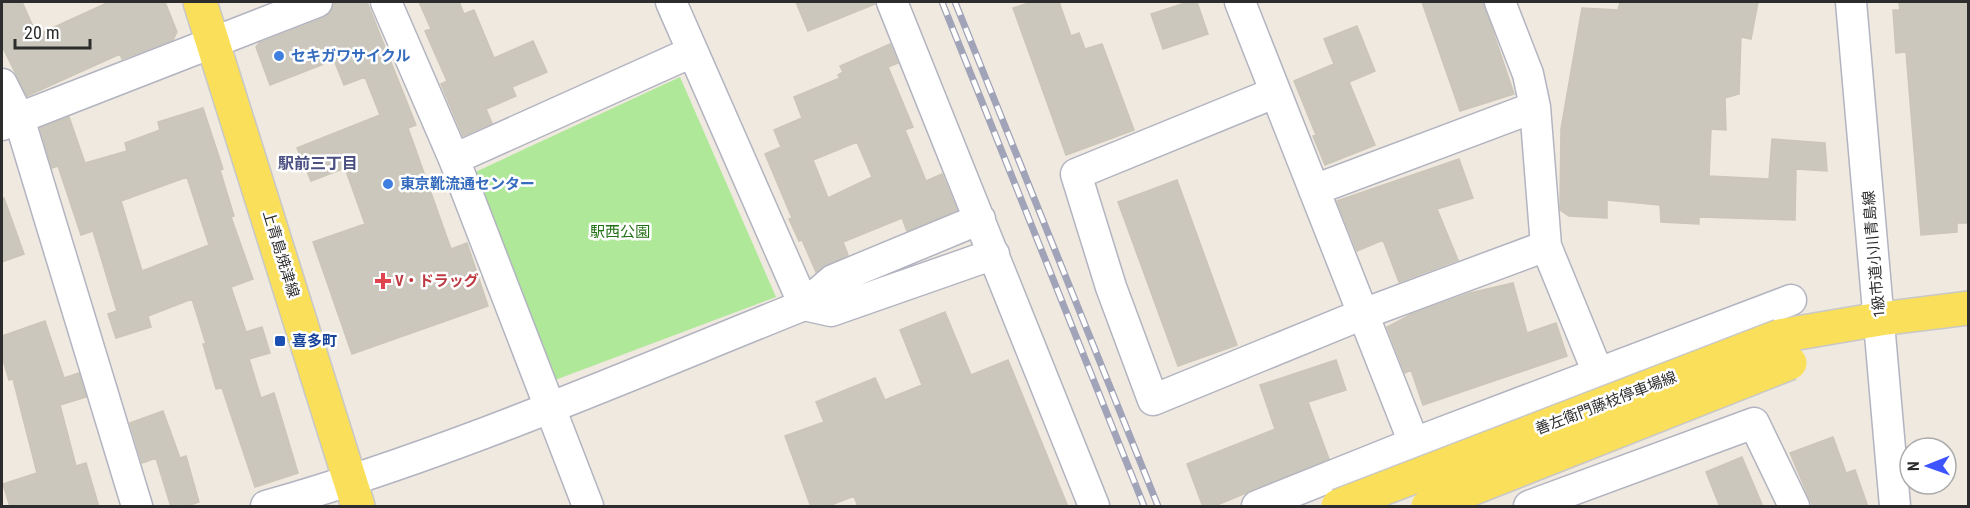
<svg xmlns="http://www.w3.org/2000/svg" width="1970" height="508" font-family="'Roboto Condensed','Noto Sans JP',sans-serif">
<style>
.green{fill:#afe899}
.building{fill:#cbc7bd;stroke:#cbc6b8;stroke-width:1.5;fill-rule:evenodd}
.lines{fill:none;stroke-linecap:round;stroke-linejoin:round}
.minor-casing{stroke:#b3b4c1;stroke-width:33}
.major-casing{stroke:#c8c8c8;stroke-width:36}
.minor{stroke:#fff;stroke-width:30}
.major{stroke:#fadf5a;stroke-width:33}
.rail-casing{stroke:#a1a3b8;stroke-width:7}
.rail{stroke:#fff;stroke-width:4.5;stroke-dasharray:14;stroke-linecap:butt}
.major-bridge-casing{stroke:#c8c8c8;stroke-width:36;stroke-linecap:butt}
.major-bridge{stroke:#fadf5a;stroke-width:33}
.shop-dot{fill:#3f7fe0;stroke:#fff;stroke-width:2}
.health-dot{fill:#e0444e;stroke:#fff;stroke-width:2}
.transit-dot{fill:#1a4fb4;stroke:#fff;stroke-width:2}
.labels{text-anchor:middle;stroke-width:5;stroke-linejoin:round;paint-order:stroke}
.shop-label{font-size:15px;font-weight:bold;fill:#366cbe;stroke:#fff;text-anchor:start}
.park-label{font-size:15px;fill:#237116;stroke:#fff}
.street-label{font-size:15px;fill:#2d2d2d;stroke:#fff}
.health-label{font-size:15px;font-weight:bold;fill:#be3a42;stroke:#fff;text-anchor:start}
.transit-label{font-size:15px;font-weight:bold;fill:#164399;stroke:#fff;text-anchor:start}
.neighbourhood-label{font-size:16px;font-weight:bold;fill:#4a5082;stroke:#fff}
</style>
<rect width="100%" height="100%" fill="#efe9df"/>
<path class="green" d="M 680,77 L 776,297 L 555,380 L 471,174 Z"/>
<path class="building" d="M 2,2 L 22,2 L 37,35 L 109,2 L 165,2 L 177,32 L 173,40 L 122,59 L 120,54 L 27,96 L 2,46 Z
M 334,2 L 367,2 L 416,125 L 408,128 L 451,249 L 467,243 L 488,306 L 352,354 L 313,242 L 365,224 L 345,168 L 311,181 L 297,148 L 380,115 L 365,77 L 344,85 L 334,60 L 270,85 L 256,47 L 259,43 L 324,18 L 331,12 Z
M 419,2 L 459,2 L 464,14 L 474,10 L 494,58 L 533,41 L 547,72 L 512,87 L 516,96 L 486,109 L 492,123 L 463,136 L 441,84 L 447,81 L 425,31 L 431,29 Z
M 796,2 L 875,2 L 875,4 L 808,31 Z
M 1032,2 L 1059,2 L 1071,36 L 1079,33 L 1085,49 L 1102,44 L 1134,130 L 1066,155 L 1013,8 Z
M 1188,2 L 1197,2 L 1208,34 L 1163,49 L 1151,14 Z
M 1422,2 L 1483,2 L 1514,94 L 1460,111 Z
M 1620,2 L 1758,2 L 1751,39 L 1741,37 L 1739,94 L 1725,98 L 1726,130 L 1711,129 L 1709,176 L 1769,179 L 1772,139 L 1825,143 L 1827,171 L 1796,169 L 1795,220 L 1699,217 L 1699,224 L 1661,222 L 1660,205 L 1607,200 L 1607,218 L 1569,216 L 1560,210 L 1561,129 L 1582,8 L 1618,10 Z
M 1899,2 L 1968,2 L 1968,223 L 1957,223 L 1957,232 L 1921,235 L 1906,52 L 1896,53 L 1893,10 L 1900,10 Z
M 1357,26 L 1375,71 L 1349,82 L 1375,145 L 1325,165 L 1313,136 L 1316,135 L 1294,81 L 1334,64 L 1324,39 Z
M 890,44 L 898,63 L 888,67 L 913,127 L 905,130 L 926,181 L 942,174 L 957,210 L 907,231 L 902,218 L 843,242 L 848,255 L 816,272 L 802,240 L 799,241 L 789,219 L 792,218 L 765,154 L 781,147 L 774,130 L 802,118 L 794,97 L 840,78 L 838,75 L 843,72 L 840,66 ZM 857,142 L 872,177 L 828,198 L 813,160 Z
M 203,108 L 223,169 L 220,170 L 234,216 L 231,217 L 253,279 L 231,287 L 246,332 L 262,327 L 270,353 L 249,359 L 261,398 L 274,393 L 298,473 L 255,487 L 222,388 L 216,389 L 203,344 L 206,344 L 192,299 L 148,316 L 151,327 L 116,338 L 108,314 L 117,311 L 93,231 L 81,235 L 58,166 L 52,168 L 40,128 L 69,117 L 85,163 L 127,151 L 125,143 L 160,130 L 158,122 ZM 187,177 L 209,245 L 142,271 L 121,201 Z
M 1459,159 L 1473,198 L 1437,209 L 1458,260 L 1399,282 L 1383,240 L 1357,251 L 1337,201 Z
M 1177,180 L 1237,345 L 1178,366 L 1118,202 Z
M 4,198 L 24,254 L 2,262 L 2,199 Z
M 1513,283 L 1527,333 L 1556,323 L 1567,356 L 1423,405 L 1411,370 L 1405,373 L 1387,327 L 1412,314 L 1470,293 Z
M 945,312 L 971,375 L 1008,360 L 1068,507 L 858,507 L 854,496 L 826,507 L 811,507 L 785,436 L 824,422 L 816,402 L 875,378 L 885,400 L 922,385 L 900,330 Z
M 45,321 L 64,378 L 79,373 L 86,397 L 60,405 L 76,466 L 86,463 L 99,507 L 10,507 L 3,484 L 37,473 L 13,379 L 9,380 L 2,356 L 2,336 Z
M 1336,360 L 1346,390 L 1308,402 L 1329,459 L 1212,507 L 1203,507 L 1187,464 L 1275,429 L 1260,385 Z
M 163,411 L 180,458 L 186,456 L 199,502 L 184,507 L 171,507 L 156,458 L 142,463 L 130,423 Z
M 1833,437 L 1846,473 L 1855,470 L 1868,507 L 1813,507 L 1790,453 Z
M 1742,457 L 1763,507 L 1720,507 L 1706,472 Z"/>
<g class="lines">
<defs>
<path id="minor" d="M 386,2 L 454,159 L 588,506
M 671,2 L 804,305
M 892,2 L 1094,506
M 1240,2 L 1414,443
M 1851,2 L 1895,506
M 2,84 L 19,118 L 317,2
M 1274,93 L 1076,174 L 1111,287 L 1153,400 L 1363,314 L 1546,246 L 1535,107 L 1528,74 L 1500,2
M 2,125 L 19,118 L 137,506
M 454,159 L 692,52
M 1314,190 L 1535,107
M 1546,246 L 1598,373
M 804,305 L 831,311 L 994,254
M 266,506 C 450,454 627,376 804,305 L 833,280 L 980,219
M 1257,506 L 1414,443 L 1791,300
M 1529,506 L 1754,423 L 1794,506"/>
<path id="major" d="M 200,2 L 358,506
M 1780,336 L 1880,319 L 1968,308"/>
</defs>
<use href="#minor" class="minor-casing"/>
<use href="#major" class="major-casing"/>
<use href="#minor" class="minor"/>
<use href="#major" class="major"/>
<defs>
<path id="rail" d="M 942,2 L 1144,506
M 955,2 L 1158,506"/>
</defs>
<use href="#rail" class="rail-casing"/>
<use href="#rail" class="rail"/>
<defs>
<path id="major-bridge" d="M 1338,506 L 1780,336
M 1428,506 L 1790,363"/>
</defs>
<use href="#major-bridge" class="major-bridge-casing"/>
<use href="#major-bridge" class="major-bridge"/>
</g>
<g class="shop-dot">
<circle cx="279" cy="56" r="6"/>
<circle cx="388" cy="184" r="6"/>
</g>
<path class="health-dot" d="M380 272h6v6h6v6h-6v6h-6v-6h-6v-6h6z"/>
<rect class="transit-dot" x="274" y="335" width="12" height="12" rx="3"/>
<g class="labels">
<g class="shop-label">
<text x="291" y="61">セキガワサイクル</text>
<text x="400" y="189">東京靴流通センター</text>
</g>
<g class="park-label">
<text x="620" y="237">駅西公園</text>
</g>
<g class="street-label">
<text transform="translate(281 254) rotate(73)" y="5">上青島焼津線</text>
<text transform="translate(1874 254) rotate(-95)" y="5">1級市道小川青島線</text>
<text transform="translate(1606 403) rotate(-21)" y="5">善左衛門藤枝停車場線</text>
</g>
<g class="health-label">
<text x="395" y="286">V・ドラッグ</text>
</g>
<g class="transit-label">
<text x="292" y="346">喜多町</text>
</g>
<g class="neighbourhood-label">
<text x="318" y="169">駅前三丁目</text>
</g>
</g>
<rect width="1970" height="508" fill="none" stroke="#2d2d2d" stroke-width="6"/>
<g transform="translate(1928 466) rotate(269)"><circle r="28" fill="#ffffff" stroke="#ababab" stroke-width="1.5"/>
<path d="M0-4.5L10 22L0 15L-10 22Z" fill="#3d54ff"/>
<text y="-9" font-size="16" font-weight="bold" text-anchor="middle" fill="#2d2d2d">N</text>
</g>
<path d="M15 39v9h75v-9" fill="none" stroke="#2d2d2d" stroke-width="3"/>
<text x="24" y="39" font-size="18" fill="#2d2d2d" stroke="#ffffff" stroke-width="4.5" paint-order="stroke">20 m</text>
</svg>
